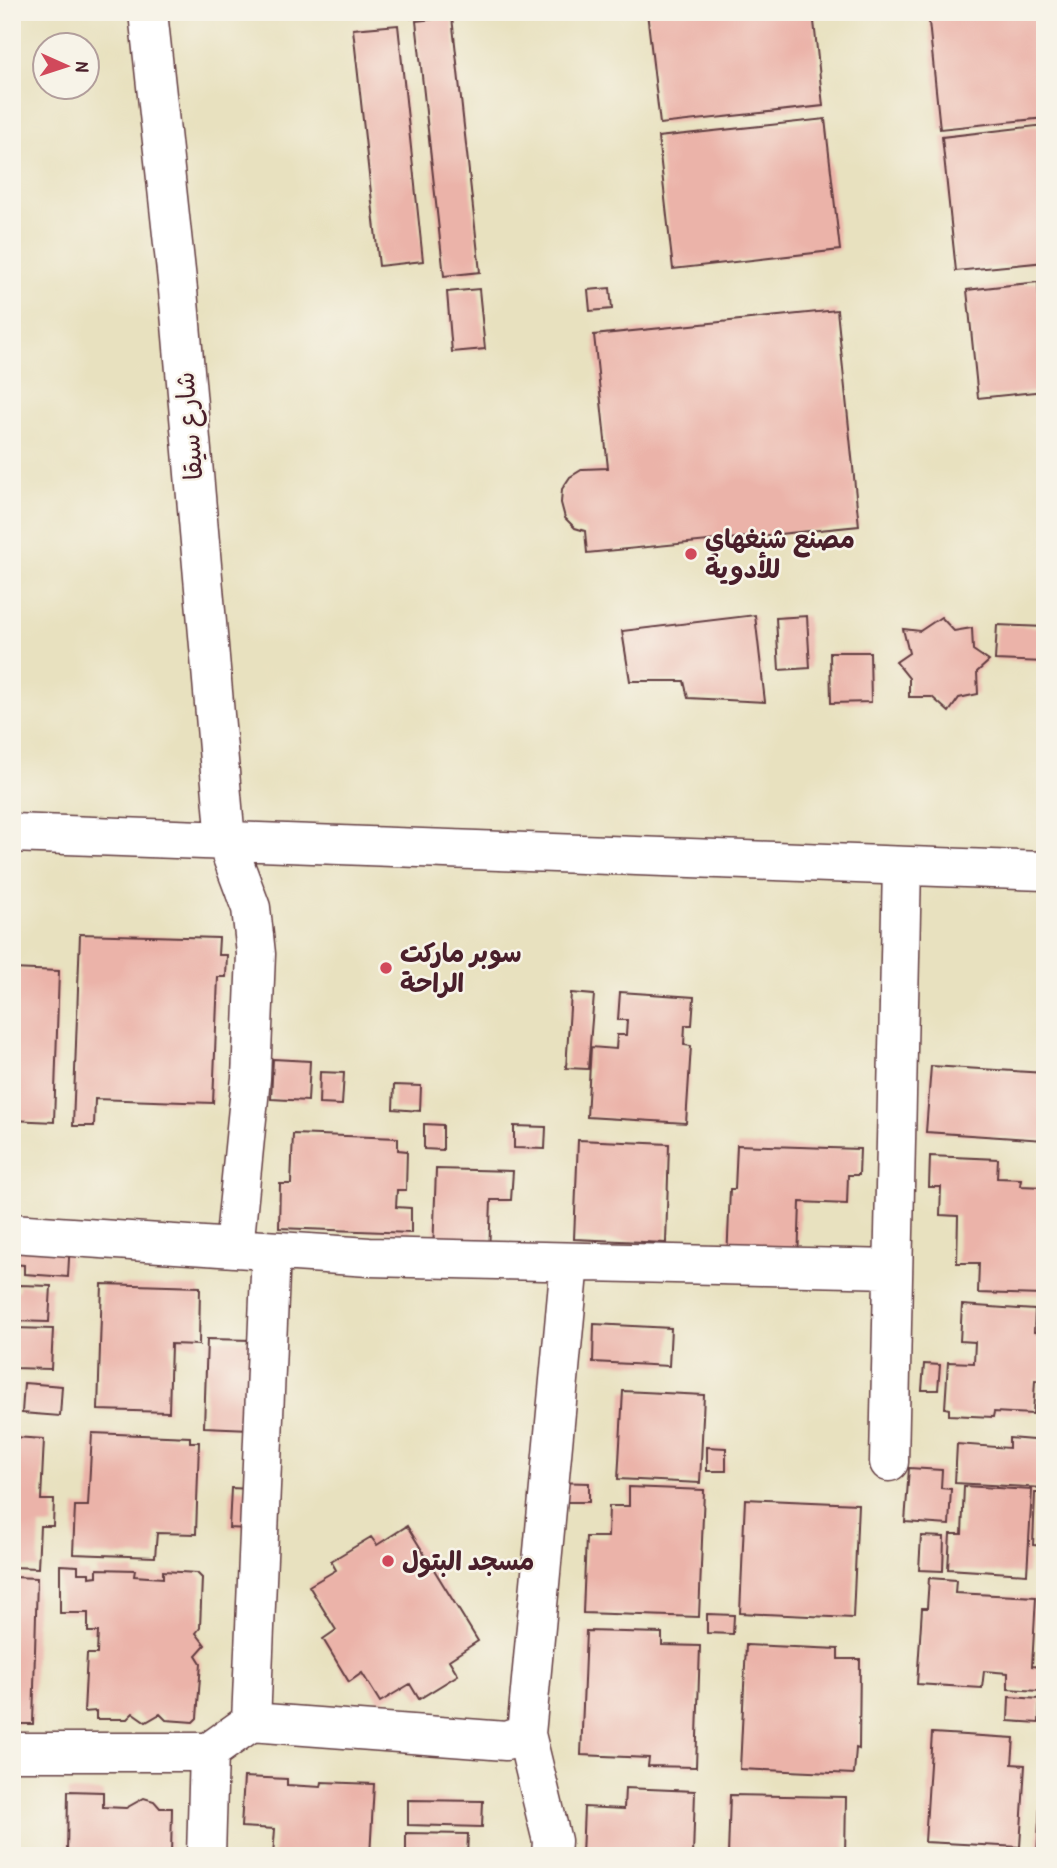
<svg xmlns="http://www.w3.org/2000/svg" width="1057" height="1868" font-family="'Patrick Hand','Playpen Sans Arabic',sans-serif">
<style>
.building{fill:#ebb3a9}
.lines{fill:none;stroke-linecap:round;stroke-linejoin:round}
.street-casing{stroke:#623c41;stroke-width:41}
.street{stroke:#fff;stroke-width:38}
.poi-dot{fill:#d1495b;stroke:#f7f3e8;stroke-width:2.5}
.labels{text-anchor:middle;stroke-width:5;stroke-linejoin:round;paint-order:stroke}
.street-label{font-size:26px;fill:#4a1f2b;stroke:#f7f3e8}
.poi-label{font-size:26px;font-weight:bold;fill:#4a1f2b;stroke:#f7f3e8;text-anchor:start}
</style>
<rect width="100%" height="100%" fill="#f7f3e8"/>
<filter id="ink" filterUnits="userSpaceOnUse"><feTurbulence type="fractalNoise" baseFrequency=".0143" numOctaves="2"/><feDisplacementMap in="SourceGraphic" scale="14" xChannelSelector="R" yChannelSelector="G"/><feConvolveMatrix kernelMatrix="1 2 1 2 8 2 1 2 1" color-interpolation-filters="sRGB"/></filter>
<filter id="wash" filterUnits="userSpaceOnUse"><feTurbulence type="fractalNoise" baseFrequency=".00686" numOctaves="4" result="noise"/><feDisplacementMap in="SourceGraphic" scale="28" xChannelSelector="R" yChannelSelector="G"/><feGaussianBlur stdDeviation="1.57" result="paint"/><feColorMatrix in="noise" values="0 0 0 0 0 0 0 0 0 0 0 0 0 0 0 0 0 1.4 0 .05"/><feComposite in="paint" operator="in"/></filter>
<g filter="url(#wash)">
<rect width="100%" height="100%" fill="#e8e1bf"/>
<g id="blocks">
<path class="building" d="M 411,12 L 443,12 L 443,14 L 411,18 Z
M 647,12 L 813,12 L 823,106 L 660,124 Z
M 928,12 L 1045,12 L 1045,118 L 940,129 Z
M 452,17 L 480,272 L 444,276 L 416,21 Z
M 398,25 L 423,261 L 379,266 L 353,29 Z
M 825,119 L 840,250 L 673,269 L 658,137 Z
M 1045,125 L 1045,262 L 956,271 L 942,137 Z
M 1038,282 L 1045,391 L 978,398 L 967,290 Z
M 610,288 L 612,309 L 590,311 L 588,290 Z
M 479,289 L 485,349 L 452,352 L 447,292 Z
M 837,310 L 859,526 L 587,553 L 585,531 L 575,528 L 565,518 L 561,503 L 562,489 L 570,477 L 583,469 L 608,468 L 594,335 Z
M 755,615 L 765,702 L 688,698 L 684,681 L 630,681 L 622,631 Z
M 807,616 L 810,668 L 779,670 L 776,618 Z
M 941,617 L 954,631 L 972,628 L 973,650 L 989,661 L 977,672 L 978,694 L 959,698 L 949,712 L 932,697 L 909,697 L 909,678 L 896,662 L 909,653 L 903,629 L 920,631 Z
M 997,625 L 1045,627 L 1045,662 L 995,660 Z
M 830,652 L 870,652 L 871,702 L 831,703 Z
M 80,934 L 219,938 L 218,955 L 227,955 L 226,977 L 218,977 L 213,1103 L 95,1099 L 94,1126 L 73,1126 Z
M 12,969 L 59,971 L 54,1122 L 12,1120 Z
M 620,992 L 694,997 L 692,1025 L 685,1025 L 684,1045 L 691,1046 L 686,1123 L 587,1117 L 591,1047 L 616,1049 L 617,1035 L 626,1035 L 627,1020 L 618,1020 Z
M 571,993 L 594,995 L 588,1069 L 566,1068 Z
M 273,1059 L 310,1061 L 308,1101 L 271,1099 Z
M 931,1066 L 1045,1073 L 1044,1140 L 926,1132 Z
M 320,1072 L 344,1073 L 342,1105 L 319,1104 Z
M 394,1085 L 421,1086 L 420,1111 L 393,1109 Z
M 424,1124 L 443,1125 L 443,1150 L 424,1149 Z
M 514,1126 L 546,1127 L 545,1149 L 514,1148 Z
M 293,1134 L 398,1138 L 398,1150 L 407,1151 L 406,1190 L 397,1190 L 396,1207 L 411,1208 L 411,1233 L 279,1228 L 280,1184 L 291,1184 Z
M 578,1140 L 669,1144 L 666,1243 L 574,1239 Z
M 737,1145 L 860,1149 L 859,1175 L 848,1175 L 847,1204 L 800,1202 L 798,1263 L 727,1262 L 730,1189 L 735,1189 Z
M 930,1156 L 998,1159 L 997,1178 L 1021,1179 L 1020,1186 L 1045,1187 L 1043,1295 L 978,1293 L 979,1263 L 957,1263 L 958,1216 L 940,1215 L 941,1187 L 929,1187 Z
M 436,1169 L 513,1171 L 511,1200 L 491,1200 L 489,1255 L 433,1253 Z
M 70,1240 L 68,1277 L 24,1274 L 24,1265 L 12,1264 L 12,1241 Z
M 102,1284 L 200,1287 L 199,1345 L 171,1344 L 169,1412 L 98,1410 Z
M 19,1285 L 51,1286 L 49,1322 L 12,1321 L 12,1291 L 19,1291 Z
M 962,1305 L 1035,1310 L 1034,1332 L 1045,1333 L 1045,1381 L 1035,1380 L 1033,1414 L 994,1412 L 993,1417 L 949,1415 L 949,1409 L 945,1408 L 948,1362 L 974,1363 L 975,1342 L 960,1341 Z
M 594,1324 L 671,1328 L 669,1366 L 593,1362 Z
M 12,1328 L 53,1329 L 51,1369 L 12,1368 Z
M 207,1339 L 253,1340 L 250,1429 L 204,1427 Z
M 924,1364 L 940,1365 L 938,1390 L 922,1390 Z
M 24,1383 L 62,1386 L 60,1416 L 22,1413 Z
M 623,1391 L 704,1395 L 700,1483 L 618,1479 Z
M 92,1433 L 190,1437 L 190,1442 L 199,1442 L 196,1534 L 157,1533 L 155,1557 L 73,1554 L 75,1506 L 88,1506 Z
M 14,1437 L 44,1439 L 41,1500 L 54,1500 L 53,1526 L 40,1526 L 38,1568 L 12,1567 Z
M 1009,1438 L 1045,1441 L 1044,1488 L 955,1483 L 957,1444 L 1009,1448 Z
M 707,1447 L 726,1448 L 726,1471 L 707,1471 Z
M 909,1468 L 942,1470 L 941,1488 L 951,1489 L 949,1525 L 905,1522 Z
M 552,1482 L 589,1483 L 589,1502 L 551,1502 Z
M 964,1486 L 1032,1490 L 1027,1574 L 948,1569 L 950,1534 L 962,1534 Z
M 629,1487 L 704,1490 L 699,1617 L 583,1613 L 586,1537 L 608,1537 L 609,1506 L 629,1506 Z
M 231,1488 L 251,1489 L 248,1529 L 229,1528 Z
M 1035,1493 L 1045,1493 L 1045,1546 L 1033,1545 Z
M 745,1499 L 858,1504 L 853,1618 L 740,1613 Z
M 407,1526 L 478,1641 L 449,1660 L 458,1675 L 419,1699 L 410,1684 L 380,1702 L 362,1673 L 349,1682 L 323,1639 L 336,1630 L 309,1586 L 336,1570 L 331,1561 L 371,1537 L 377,1545 Z
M 921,1536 L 944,1537 L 943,1571 L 919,1570 Z
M 60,1565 L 78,1566 L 78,1573 L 89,1573 L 89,1577 L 97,1576 L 97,1569 L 135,1570 L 134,1576 L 163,1578 L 163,1571 L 197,1573 L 202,1578 L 200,1628 L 196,1633 L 205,1645 L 196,1655 L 201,1663 L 197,1718 L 193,1722 L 166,1720 L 160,1714 L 146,1722 L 133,1713 L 127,1719 L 96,1719 L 96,1711 L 84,1712 L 87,1654 L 97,1654 L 98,1632 L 88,1632 L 88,1613 L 60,1613 Z
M 12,1577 L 37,1578 L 33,1724 L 12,1724 Z
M 929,1578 L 956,1580 L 955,1593 L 1036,1597 L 1032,1666 L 1041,1667 L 1039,1691 L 1008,1689 L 1008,1673 L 984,1671 L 982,1688 L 917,1684 L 922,1608 L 927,1608 Z
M 707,1614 L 734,1615 L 733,1634 L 707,1633 Z
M 586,1631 L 662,1633 L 662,1645 L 700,1646 L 696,1767 L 648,1766 L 649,1758 L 581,1755 Z
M 746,1645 L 838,1649 L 838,1659 L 860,1659 L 859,1749 L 856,1748 L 854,1774 L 740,1769 Z
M 1009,1697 L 1040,1699 L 1039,1723 L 1008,1721 Z
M 932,1733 L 1014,1738 L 1012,1764 L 1025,1765 L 1020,1847 L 925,1842 Z
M 1043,1752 L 1045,1856 L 1037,1856 Z
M 244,1777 L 287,1779 L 287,1785 L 321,1787 L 322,1782 L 374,1784 L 370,1856 L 273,1856 L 275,1829 L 241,1827 Z
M 625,1788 L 695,1791 L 693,1856 L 582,1856 L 584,1807 L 624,1809 Z
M 68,1791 L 103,1792 L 103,1807 L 126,1808 L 144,1798 L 154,1801 L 160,1808 L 172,1808 L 171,1856 L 67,1856 Z
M 730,1795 L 846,1797 L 845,1856 L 728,1856 Z
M 408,1800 L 483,1801 L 482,1827 L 408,1825 Z
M 406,1833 L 468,1834 L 467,1856 L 406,1856 Z"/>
</g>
</g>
<g filter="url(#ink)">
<use href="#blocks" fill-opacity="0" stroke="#623c41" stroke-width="2"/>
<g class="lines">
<defs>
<path id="street" d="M 148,12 L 178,290 L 226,841 L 251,908 L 256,954 L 251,1078 L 234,1248
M 12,833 L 1045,871
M 12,1233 L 369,1257 L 893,1269
M 889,1462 L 902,866
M 251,1722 L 271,1251
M 12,1752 L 209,1752 L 251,1722 L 506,1741 L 526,1734
M 206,1856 L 209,1752
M 551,1856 L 552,1841 L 526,1734 L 570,1262"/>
</defs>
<use href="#street" class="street-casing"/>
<use href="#street" class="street"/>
</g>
</g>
<g class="poi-dot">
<circle cx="691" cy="554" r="7"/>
<circle cx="386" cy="968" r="7"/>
<circle cx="388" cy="1561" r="7"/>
</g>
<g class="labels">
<g class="street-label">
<text transform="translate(189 426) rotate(-95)" y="9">شارع سيقا</text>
</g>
<g class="poi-label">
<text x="705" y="548">مصنع شنغهاي<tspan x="705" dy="30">للأدوية</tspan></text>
<text x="400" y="962">سوبر ماركت<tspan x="400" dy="30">الراحة</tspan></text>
<text x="402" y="1570">مسجد البتول</text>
</g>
</g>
<rect width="1057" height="1868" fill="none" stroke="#f7f3e8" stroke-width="42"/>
<g transform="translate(66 66) rotate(93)"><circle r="33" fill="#f7f3e8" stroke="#b29e9c" stroke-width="2"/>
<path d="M0-5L12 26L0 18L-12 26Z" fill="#d1495b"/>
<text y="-10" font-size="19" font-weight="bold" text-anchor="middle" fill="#4a1f2b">N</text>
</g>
</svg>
